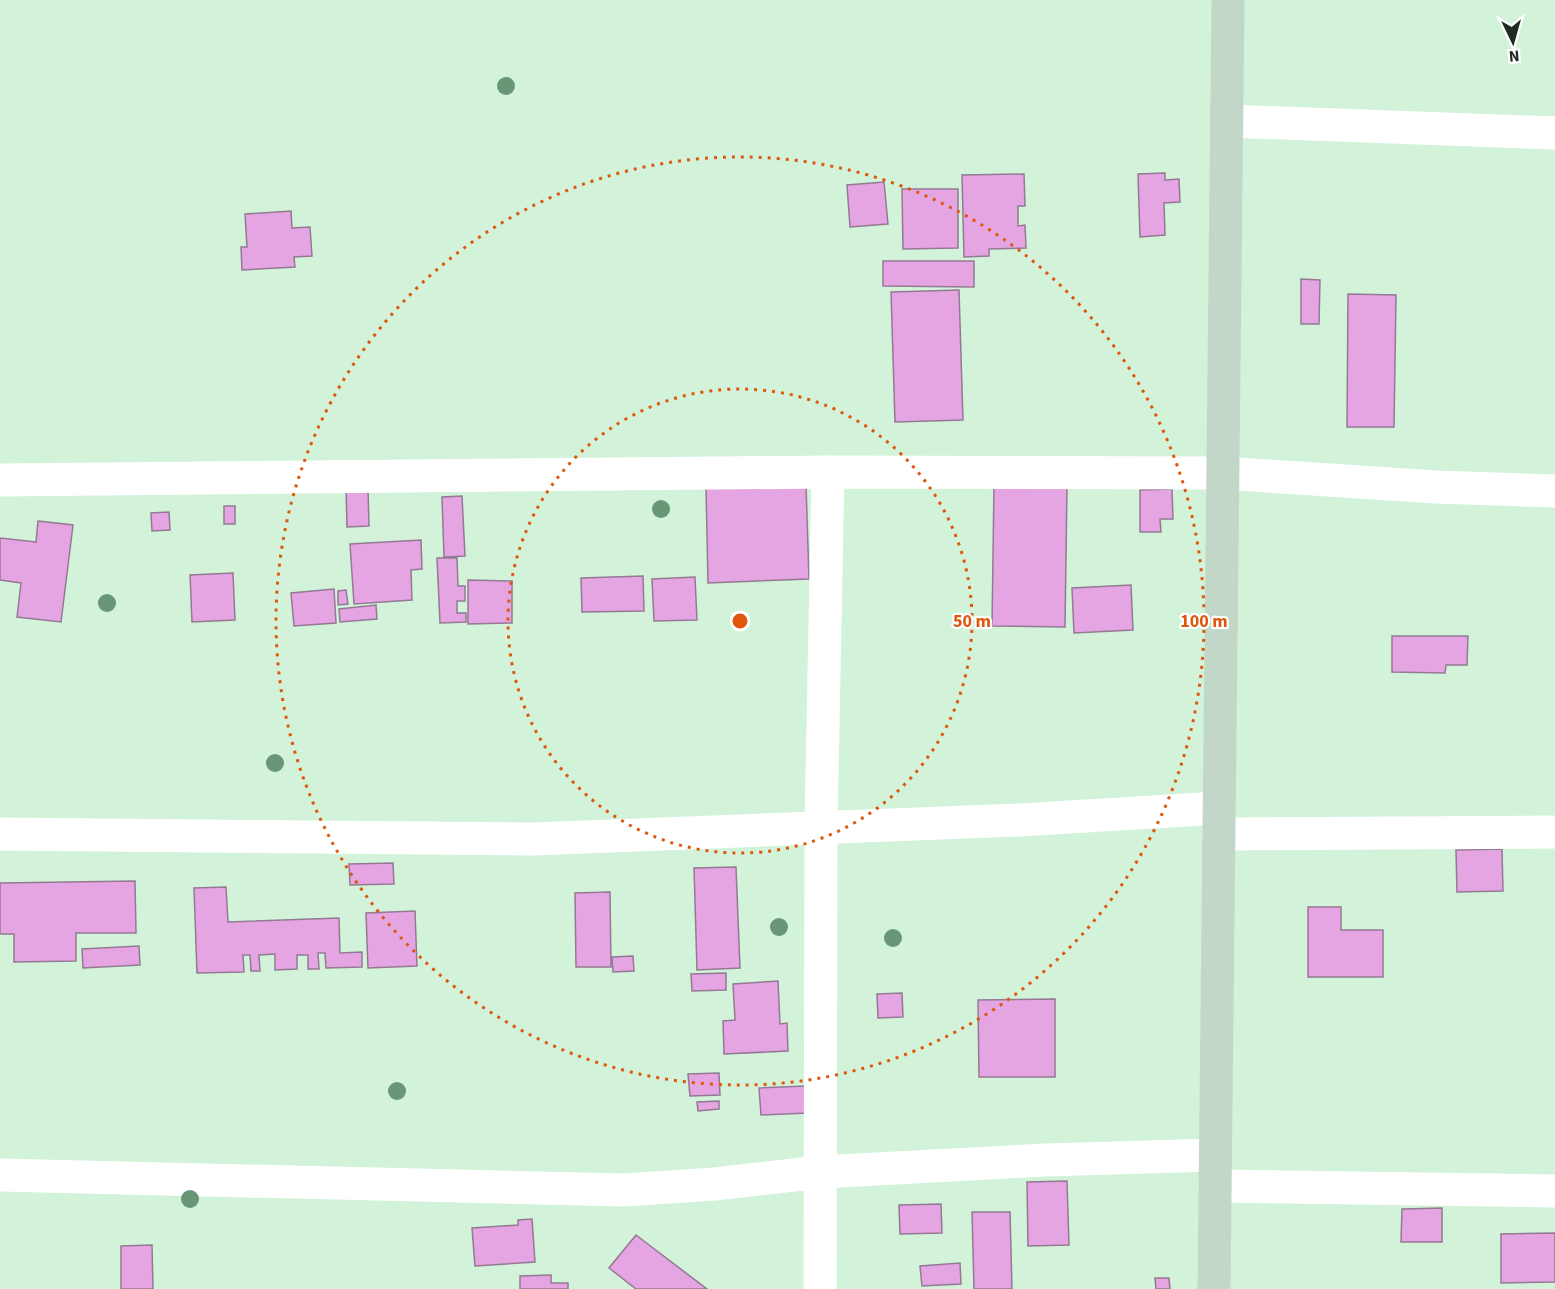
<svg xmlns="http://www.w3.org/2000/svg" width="1555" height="1289" font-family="'Source Sans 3',sans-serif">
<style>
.building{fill:#e4a5e2;stroke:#947993;stroke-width:1.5}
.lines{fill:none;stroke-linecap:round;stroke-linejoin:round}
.street{stroke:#fff;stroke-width:33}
.secondary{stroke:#c3d7c8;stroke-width:33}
.tree{fill:#689677}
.ring{fill:none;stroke:#de570d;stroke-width:3;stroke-dasharray:3 6}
.centre{fill:#de570d;stroke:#fff;stroke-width:3}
.ring-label{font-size:18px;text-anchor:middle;font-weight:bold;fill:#de570d;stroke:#fff;stroke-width:4.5;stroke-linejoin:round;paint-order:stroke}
</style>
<rect width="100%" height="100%" fill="#d2f3d9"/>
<path class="building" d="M 1165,173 L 1165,180 L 1179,179 L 1180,202 L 1164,203 L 1165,235 L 1140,237 L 1138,174 Z
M 1024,174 L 1025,206 L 1018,206 L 1018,226 L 1025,225 L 1026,248 L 989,249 L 989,256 L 964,257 L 962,175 Z
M 884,182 L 888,224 L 850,227 L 847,185 Z
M 902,189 L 958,189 L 958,248 L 903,249 Z
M 291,211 L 292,228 L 310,227 L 312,256 L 294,257 L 295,267 L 242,270 L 241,247 L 247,247 L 245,214 Z
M 883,261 L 974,261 L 974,287 L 883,286 Z
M 1301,279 L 1320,280 L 1319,324 L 1301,324 Z
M 959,290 L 963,420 L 895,422 L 891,292 Z
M 1348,294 L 1396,295 L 1394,427 L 1347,427 Z
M 806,484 L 809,579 L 708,583 L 706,486 Z
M 994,485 L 1067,486 L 1065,627 L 992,626 Z
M 346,487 L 368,487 L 369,526 L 347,527 Z
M 1172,489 L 1173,519 L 1160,519 L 1161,532 L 1140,532 L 1140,490 Z
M 462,496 L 465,556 L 444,557 L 442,497 Z
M 224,506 L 235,506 L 235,524 L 224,524 Z
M 169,512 L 170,530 L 152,531 L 151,513 Z
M 38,521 L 73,525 L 61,622 L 17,617 L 21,583 L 0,580 L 0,538 L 36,542 Z
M 421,540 L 422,569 L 411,570 L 412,600 L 354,604 L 350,544 Z
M 437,558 L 457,558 L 458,586 L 465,586 L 465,601 L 457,601 L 457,613 L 466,613 L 466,622 L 440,623 Z
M 233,573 L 235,620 L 192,622 L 190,575 Z
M 643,576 L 644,611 L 582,612 L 581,578 Z
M 695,577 L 697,620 L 654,621 L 652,579 Z
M 468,580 L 512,581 L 512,623 L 468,624 Z
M 1131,585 L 1133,630 L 1074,633 L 1072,588 Z
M 334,589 L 336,623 L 294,626 L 291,593 Z
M 346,590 L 348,604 L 338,605 L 338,591 Z
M 376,605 L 377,619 L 340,622 L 339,609 Z
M 1392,636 L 1468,636 L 1467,665 L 1446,665 L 1445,673 L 1392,672 Z
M 1502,849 L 1503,891 L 1457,892 L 1456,850 Z
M 393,863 L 394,884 L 350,885 L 349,864 Z
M 736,867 L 740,968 L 697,970 L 694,868 Z
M 135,881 L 136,933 L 76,933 L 76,961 L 14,962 L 14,934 L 0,934 L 0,883 Z
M 226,887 L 228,922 L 339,918 L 340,953 L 362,952 L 362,967 L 326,968 L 325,953 L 318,953 L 319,969 L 308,969 L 308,955 L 297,955 L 297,969 L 275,970 L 275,954 L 259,955 L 260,971 L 251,971 L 250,955 L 243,955 L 244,972 L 197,973 L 194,888 Z
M 610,892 L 611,967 L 576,967 L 575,893 Z
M 1308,907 L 1341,907 L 1341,930 L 1383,930 L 1383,977 L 1308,977 Z
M 415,911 L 417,966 L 368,968 L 366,913 Z
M 139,946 L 140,965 L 83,968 L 82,949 Z
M 633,956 L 634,971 L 613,972 L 612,957 Z
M 726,973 L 726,990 L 692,991 L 691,974 Z
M 778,981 L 780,1024 L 787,1023 L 788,1051 L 724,1054 L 723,1021 L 735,1020 L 733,984 Z
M 902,993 L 903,1017 L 878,1018 L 877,994 Z
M 1055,999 L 1055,1077 L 979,1077 L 978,1000 Z
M 719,1073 L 720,1095 L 690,1096 L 688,1074 Z
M 806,1086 L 808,1113 L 761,1115 L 759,1088 Z
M 719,1101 L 719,1109 L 698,1111 L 697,1102 Z
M 1067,1181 L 1069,1245 L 1028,1246 L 1027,1182 Z
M 941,1204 L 942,1233 L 900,1234 L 899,1205 Z
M 1442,1208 L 1442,1242 L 1401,1242 L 1402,1209 Z
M 972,1212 L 1010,1212 L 1012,1289 L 974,1289 Z
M 532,1219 L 535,1262 L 475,1266 L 472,1228 L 518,1225 L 518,1220 Z
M 1555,1233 L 1555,1282 L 1501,1283 L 1501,1234 Z
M 636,1235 L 707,1289 L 636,1289 L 609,1268 Z
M 152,1245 L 153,1289 L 121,1289 L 121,1246 Z
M 960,1263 L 961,1284 L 922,1286 L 920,1266 Z
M 551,1275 L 551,1283 L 568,1283 L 568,1289 L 520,1289 L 520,1276 Z
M 1155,1278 L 1169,1278 L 1170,1289 L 1156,1289 Z"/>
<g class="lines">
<path class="street" d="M 1227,121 L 1555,133
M 0,480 L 828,472 L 1223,473 L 1435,487 L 1555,491
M 0,834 L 534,839 L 1020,820 L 1219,808
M 1219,834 L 1555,832
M 0,1175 L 624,1190 L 714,1184 L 820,1172 L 1045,1160 L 1215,1155
M 1215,1186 L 1555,1191
M 820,1289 L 821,827 L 828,472"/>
<path class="secondary" d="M 1214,1289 L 1228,0"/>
</g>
<g class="tree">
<circle cx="506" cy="86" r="9"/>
<circle cx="661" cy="509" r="9"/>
<circle cx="107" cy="603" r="9"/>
<circle cx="275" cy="763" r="9"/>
<circle cx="779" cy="927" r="9"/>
<circle cx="893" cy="938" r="9"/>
<circle cx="397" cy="1091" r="9"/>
<circle cx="190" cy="1199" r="9"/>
</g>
<g class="ring">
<circle cx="740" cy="621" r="232"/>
<circle cx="740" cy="621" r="464"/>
</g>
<circle cx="740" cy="621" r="9" class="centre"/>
<g class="ring-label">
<text x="972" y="627">50 m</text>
<text x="1204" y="627">100 m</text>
</g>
<g transform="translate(1513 42) rotate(175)" stroke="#ffffff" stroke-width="4.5" paint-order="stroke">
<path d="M0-4.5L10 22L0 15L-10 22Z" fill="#1f2b22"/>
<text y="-9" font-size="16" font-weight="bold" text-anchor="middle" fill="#1f2b22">N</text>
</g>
</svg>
